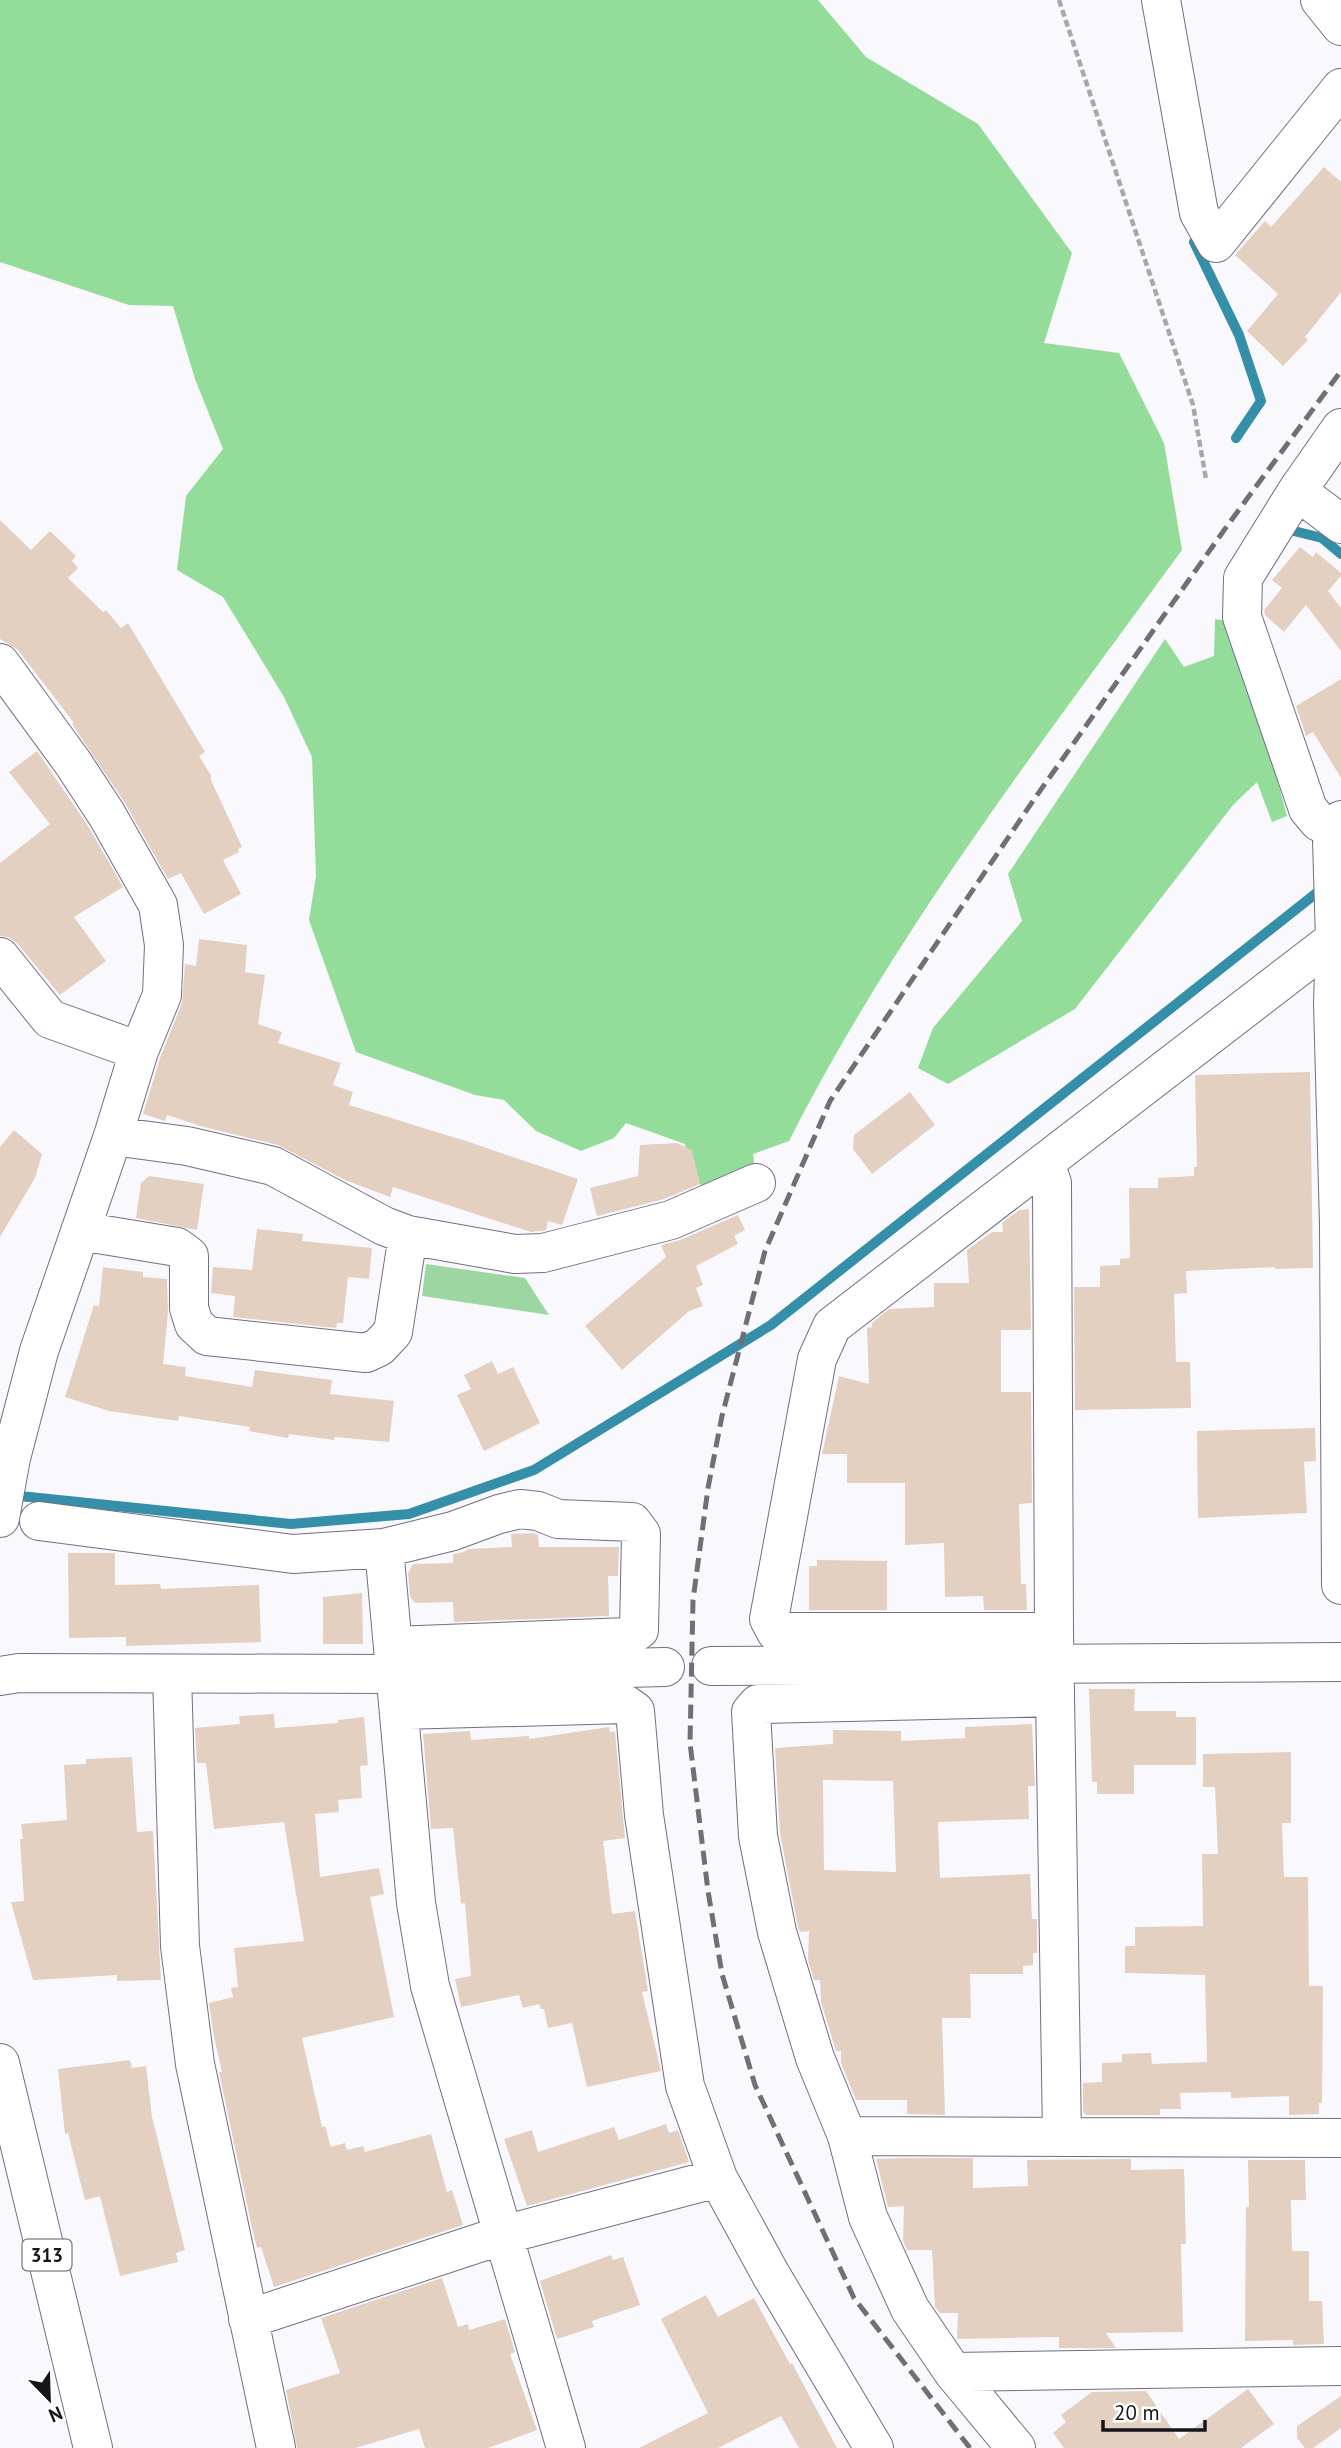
<svg xmlns="http://www.w3.org/2000/svg" width="1341" height="2448" font-family="'PT Sans',sans-serif">
<style>
.green{fill:#9ed6a2}
.forest{fill:#93dc99}
.lines{fill:none;stroke-linecap:round;stroke-linejoin:round}
.stream{stroke:#358fa9;stroke-width:10}
.building{fill:#e3d0c0;fill-rule:evenodd}
.street-casing{stroke:#726e82;stroke-width:40}
.secondary-casing{stroke:#726e82;stroke-width:40}
.highway-casing{stroke:#726e82;stroke-width:40}
.path{stroke:#a7a7ac;stroke-width:4.5;stroke-dasharray:7 3.5;stroke-linecap:butt}
.street{stroke:#fff;stroke-width:38}
.secondary{stroke:#fff;stroke-width:38}
.highway{stroke:#fff;stroke-width:38}
.rail{stroke:#6f6f75;stroke-width:5;stroke-dasharray:14 7;stroke-linecap:butt}
.labels{text-anchor:middle;stroke-width:7;stroke-linejoin:round;paint-order:stroke}
.shield{fill:#fff;stroke:#5c5b60;stroke-width:2}
.shield-label{font-size:19px;font-weight:bold;fill:#16151c}
</style>
<rect width="100%" height="100%" fill="#f9f9fd"/>
<path class="green" d="M 426,1264 L 525,1278 L 549,1315 L 422,1296 Z"/>
<path class="forest" d="M 0,0 L 818,0 L 866,57 L 978,124 L 1072,253 L 1044,343 L 1119,353 L 1164,443 L 1182,550 C 1043,741 896,930 789,1141 L 753,1154 L 756,1178 L 717,1199 L 692,1177 L 685,1144 L 626,1123 L 614,1138 L 581,1151 L 536,1131 L 504,1100 L 475,1095 L 356,1052 L 309,920 L 316,876 L 312,757 L 284,697 L 223,597 L 177,570 L 186,496 L 223,449 L 195,379 L 173,306 L 129,305 L 0,262 Z
M 1215,619 L 1235,622 L 1287,816 L 1272,822 L 1257,782 L 1233,805 L 1075,1009 L 948,1084 L 918,1068 L 933,1028 L 1022,921 L 1008,874 L 1165,639 L 1184,667 L 1214,656 Z"/>
<g class="lines">
<path class="stream" d="M 1194,242 L 1239,335 L 1261,401 L 1236,438
M 1294,531 L 1322,538 L 1341,554
M 10,1495 L 291,1524 L 409,1514 L 534,1470 L 771,1325 L 1324,887"/>
</g>
<path class="building" d="M 1324,167 L 1341,182 L 1341,292 L 1305,337 L 1308,340 L 1283,366 L 1247,331 L 1278,294 L 1235,255 L 1265,221 L 1271,227 Z
M 0,520 L 31,550 L 50,531 L 76,556 L 72,561 L 78,568 L 68,578 L 103,612 L 106,610 L 121,628 L 128,623 L 205,752 L 199,756 L 212,777 L 210,778 L 242,847 L 238,849 L 239,852 L 223,860 L 241,894 L 204,914 L 181,873 L 168,879 L 125,803 L 72,724 L 74,723 L 18,650 L 0,639 Z
M 1300,547 L 1313,557 L 1316,552 L 1341,573 L 1341,576 L 1328,591 L 1341,608 L 1341,651 L 1306,605 L 1284,632 L 1265,615 L 1264,610 L 1282,588 L 1272,580 Z
M 1341,679 L 1341,778 L 1313,732 L 1306,736 L 1296,706 Z
M 37,751 L 88,826 L 123,887 L 74,917 L 106,961 L 60,995 L 17,943 L 8,937 L 0,936 L 0,863 L 50,824 L 9,772 Z
M 199,939 L 247,945 L 245,972 L 265,975 L 258,1024 L 282,1032 L 278,1043 L 341,1063 L 333,1085 L 353,1092 L 349,1105 L 469,1142 L 578,1179 L 562,1225 L 548,1221 L 546,1230 L 531,1232 L 393,1187 L 390,1197 L 345,1180 L 278,1145 L 200,1126 L 167,1115 L 165,1121 L 143,1114 L 160,1058 L 182,1003 L 185,964 L 196,966 Z
M 1310,1072 L 1313,1268 L 1275,1269 L 1275,1267 L 1186,1271 L 1187,1293 L 1174,1294 L 1176,1362 L 1190,1362 L 1191,1408 L 1075,1410 L 1074,1287 L 1100,1287 L 1100,1266 L 1120,1265 L 1120,1259 L 1130,1258 L 1129,1188 L 1158,1188 L 1158,1178 L 1194,1176 L 1194,1167 L 1197,1167 L 1195,1075 Z
M 910,1092 L 935,1125 L 872,1174 L 853,1149 L 854,1135 Z
M 14,1130 L 42,1154 L 35,1178 L 0,1237 L 0,1147 Z
M 677,1143 L 692,1150 L 700,1184 L 664,1199 L 597,1216 L 590,1188 L 638,1176 L 640,1145 Z
M 149,1176 L 204,1184 L 197,1230 L 136,1218 L 141,1183 Z
M 1029,1209 L 1031,1330 L 1001,1330 L 1001,1392 L 1031,1392 L 1032,1503 L 1019,1504 L 1021,1584 L 1026,1584 L 1027,1610 L 984,1610 L 983,1596 L 945,1597 L 944,1543 L 905,1545 L 905,1483 L 847,1483 L 847,1454 L 822,1454 L 839,1376 L 869,1384 L 867,1328 L 872,1327 L 872,1323 L 889,1309 L 934,1307 L 934,1283 L 969,1283 L 967,1250 L 992,1232 L 1003,1232 L 1002,1223 L 1019,1210 Z
M 738,1215 L 745,1230 L 734,1236 L 738,1244 L 696,1266 L 703,1285 L 696,1288 L 703,1306 L 689,1311 L 622,1370 L 585,1326 L 666,1257 L 661,1245 L 680,1240 Z
M 257,1229 L 303,1234 L 302,1241 L 372,1248 L 369,1279 L 348,1277 L 343,1323 L 337,1323 L 336,1328 L 233,1317 L 235,1296 L 211,1293 L 213,1267 L 252,1270 Z
M 103,1267 L 143,1272 L 143,1277 L 167,1279 L 168,1312 L 163,1364 L 186,1367 L 185,1376 L 252,1387 L 255,1370 L 332,1380 L 330,1394 L 394,1401 L 389,1442 L 335,1437 L 334,1440 L 289,1434 L 288,1438 L 249,1431 L 250,1427 L 179,1416 L 178,1421 L 109,1411 L 65,1397 L 94,1305 L 99,1306 Z
M 492,1361 L 498,1374 L 513,1367 L 540,1423 L 484,1451 L 457,1395 L 471,1389 L 464,1375 Z
M 1315,1428 L 1316,1461 L 1304,1462 L 1307,1513 L 1198,1518 L 1197,1431 Z
M 533,1533 L 538,1535 L 539,1547 L 619,1547 L 618,1576 L 608,1576 L 609,1616 L 454,1622 L 453,1602 L 415,1603 L 410,1596 L 408,1573 L 413,1564 L 453,1563 L 453,1554 L 464,1552 L 468,1549 L 512,1547 L 511,1534 Z
M 68,1553 L 115,1553 L 115,1585 L 160,1584 L 161,1589 L 259,1585 L 261,1642 L 126,1646 L 126,1637 L 69,1638 Z
M 817,1560 L 887,1561 L 887,1610 L 809,1610 L 809,1566 L 817,1566 Z
M 362,1593 L 363,1644 L 323,1644 L 323,1597 Z
M 1089,1689 L 1135,1689 L 1134,1711 L 1176,1711 L 1176,1717 L 1196,1717 L 1196,1765 L 1134,1765 L 1134,1794 L 1097,1794 L 1097,1782 L 1092,1782 Z
M 274,1714 L 275,1728 L 338,1723 L 338,1720 L 364,1717 L 368,1765 L 360,1766 L 362,1798 L 338,1800 L 339,1812 L 315,1814 L 320,1877 L 379,1868 L 384,1894 L 370,1897 L 394,2017 L 302,2038 L 322,2127 L 325,2126 L 331,2147 L 345,2143 L 347,2150 L 363,2146 L 365,2152 L 431,2134 L 447,2192 L 452,2190 L 463,2225 L 274,2287 L 261,2247 L 257,2248 L 252,2228 L 219,2072 L 222,2072 L 214,2037 L 209,2003 L 233,1997 L 231,1988 L 238,1987 L 234,1948 L 304,1941 L 284,1822 L 214,1829 L 206,1763 L 197,1763 L 195,1728 L 240,1724 L 239,1716 Z
M 1032,1724 L 1035,1786 L 1028,1786 L 1029,1819 L 939,1822 L 938,1824 L 940,1878 L 1030,1874 L 1032,1919 L 1037,1919 L 1037,1953 L 1033,1953 L 1033,1965 L 1023,1966 L 1023,1974 L 970,1974 L 971,2018 L 942,2018 L 945,2115 L 907,2114 L 907,2100 L 856,2100 L 841,2063 L 841,2051 L 836,2051 L 821,2002 L 820,1980 L 814,1980 L 808,1960 L 809,1931 L 800,1932 L 798,1927 L 780,1833 L 775,1748 L 833,1744 L 833,1730 L 901,1731 L 901,1741 L 965,1738 L 965,1727 ZM 823,1780 L 893,1781 L 896,1872 L 824,1870 Z
M 609,1727 L 610,1732 L 615,1731 L 625,1838 L 603,1841 L 612,1914 L 635,1911 L 648,1991 L 642,1992 L 661,2071 L 587,2087 L 572,2023 L 548,2028 L 544,2009 L 541,2009 L 539,2004 L 523,2008 L 519,1995 L 461,2007 L 455,1979 L 471,1976 L 465,1903 L 461,1904 L 453,1828 L 431,1829 L 423,1734 L 470,1731 L 471,1740 L 529,1736 L 529,1739 Z
M 1291,1752 L 1291,1823 L 1282,1823 L 1284,1877 L 1308,1877 L 1309,1986 L 1323,1986 L 1322,2103 L 1319,2103 L 1319,2114 L 1289,2115 L 1289,2096 L 1231,2098 L 1231,2092 L 1180,2093 L 1181,2109 L 1160,2109 L 1160,2115 L 1086,2115 L 1083,2112 L 1083,2083 L 1102,2082 L 1102,2063 L 1122,2062 L 1122,2054 L 1151,2053 L 1152,2064 L 1207,2062 L 1205,1975 L 1125,1973 L 1125,1946 L 1135,1946 L 1135,1927 L 1203,1926 L 1202,1854 L 1218,1854 L 1215,1787 L 1203,1787 L 1203,1754 Z
M 132,1757 L 137,1832 L 153,1831 L 161,1980 L 117,1981 L 117,1975 L 33,1980 L 11,1902 L 24,1901 L 20,1839 L 23,1839 L 21,1824 L 67,1820 L 64,1765 L 86,1764 L 86,1759 Z
M 130,2060 L 132,2068 L 146,2066 L 152,2117 L 185,2250 L 176,2253 L 178,2262 L 120,2276 L 100,2196 L 85,2200 L 68,2133 L 65,2134 L 58,2069 Z
M 666,2124 L 669,2133 L 678,2130 L 689,2162 L 527,2206 L 504,2139 L 532,2130 L 538,2152 L 614,2127 L 619,2140 Z
M 909,2158 L 973,2158 L 973,2188 L 1028,2186 L 1027,2160 L 1131,2159 L 1131,2170 L 1184,2169 L 1186,2244 L 1181,2244 L 1183,2332 L 1106,2333 L 1116,2348 L 1059,2348 L 1059,2337 L 957,2339 L 958,2313 L 940,2313 L 935,2307 L 932,2250 L 907,2250 L 903,2241 L 904,2206 L 888,2207 L 876,2159 Z
M 1248,2160 L 1305,2160 L 1306,2200 L 1291,2200 L 1292,2251 L 1309,2251 L 1309,2301 L 1322,2301 L 1324,2344 L 1293,2345 L 1293,2340 L 1245,2341 L 1246,2207 L 1249,2207 Z
M 611,2255 L 613,2260 L 623,2257 L 640,2305 L 592,2321 L 594,2327 L 557,2339 L 540,2281 Z
M 442,2278 L 458,2327 L 468,2324 L 469,2330 L 505,2319 L 515,2352 L 510,2354 L 537,2430 L 488,2448 L 425,2448 L 419,2429 L 355,2448 L 297,2448 L 286,2390 L 340,2373 L 321,2318 Z
M 706,2295 L 718,2317 L 754,2298 L 790,2364 L 792,2363 L 837,2448 L 799,2448 L 781,2416 L 718,2448 L 639,2448 L 708,2413 L 661,2319 Z
M 1248,2389 L 1274,2424 L 1241,2448 L 1064,2448 L 1053,2433 L 1066,2422 L 1061,2415 L 1092,2392 L 1146,2391 L 1179,2439 Z
M 1341,2396 L 1341,2428 L 1313,2448 L 1305,2448 L 1297,2438 L 1297,2426 Z"/>
<g class="lines">
<defs>
<path id="street" d="M 1161,0 L 1199,213 L 1216,243 L 1341,88
M 1320,0 L 1341,26
M 1297,491 L 1341,524
M 0,663 L 73,763 L 107,815 L 158,905 L 164,945 L 162,995 L 139,1051 L 113,1136 L 39,1351 L 11,1458 L 0,1518
M 1335,828 L 1319,822 L 1308,809 L 1242,617 L 1243,578 L 1297,491 L 1341,428
M 0,957 L 50,1019 L 139,1051
M 113,1136 L 187,1146 L 273,1166 L 384,1226 L 408,1235 L 515,1254 L 543,1253 L 671,1220 L 756,1183
M 1045,1163 L 1052,1183 L 1054,1632 L 1062,2136
M 80,1231 L 177,1247 L 189,1256 L 189,1308 L 194,1324 L 207,1336 L 366,1353 L 379,1347 L 393,1332 L 408,1235
M 39,1521 L 293,1554 L 384,1548 L 453,1531 L 499,1514 L 520,1509 L 538,1511 L 558,1519 L 632,1522 L 641,1534 L 639,1630 L 628,1637 L 393,1646
M 384,1548 L 416,1903 L 430,1986 L 566,2448
M 1054,1632 L 776,1632 L 769,1619 L 817,1359 L 832,1326 L 1335,939 L 1332,841 L 1335,828 L 1341,820
M 172,1674 L 180,1946 L 195,2064 L 276,2448
M 400,1710 L 625,1704 L 635,1711 L 644,1815 L 685,2086 L 718,2178 L 771,2275 L 874,2448
M 847,2136 L 1341,2138
M 248,2319 L 503,2235 L 718,2178
M 953,2372 L 1341,2366
M 1016,2448 L 953,2372 L 910,2309 L 868,2217 L 847,2136 L 815,2058 L 777,1932 L 758,1836 L 751,1712 L 758,1704 L 1055,1697"/>
<path id="secondary" d="M 1341,934 L 1335,939 L 1333,1003 L 1339,1224 L 1341,1585
M 711,1666 L 1341,1662
M 0,1676 L 19,1673 L 396,1674 L 665,1667"/>
<path id="highway" d="M 0,2063 L 93,2448"/>
</defs>
<use href="#street" class="street-casing"/>
<use href="#secondary" class="secondary-casing"/>
<use href="#highway" class="highway-casing"/>
<path class="path" d="M 1059,0 L 1193,405 L 1206,479"/>
<use href="#street" class="street"/>
<use href="#secondary" class="secondary"/>
<use href="#highway" class="highway"/>
<path class="rail" d="M 970,2448 L 854,2298 L 755,2085 L 722,1974 L 708,1891 L 690,1743 L 693,1600 L 708,1488 L 722,1416 L 765,1251 L 830,1101 L 1035,798 L 1227,526 L 1341,371"/>
</g>
<g class="labels">
<rect class="shield" x="22.5" y="2239.5" width="49" height="31" rx="5"/>
<g class="shield-label">
<text x="47" y="2262">313</text>
</g>
</g>
<g transform="translate(49 2399) rotate(157)" stroke="#ffffff" stroke-width="5" paint-order="stroke">
<path d="M0-5L12 26L0 18L-12 26Z" fill="#16151c"/>
<text y="-10" font-size="19" font-weight="bold" text-anchor="middle" fill="#16151c">N</text>
</g>
<path d="M1103 2420v10h102v-10" fill="none" stroke="#16151c" stroke-width="3.5"/>
<text x="1114" y="2420" font-size="21" fill="#16151c" stroke="#ffffff" stroke-width="5" paint-order="stroke">20 m</text>
</svg>
